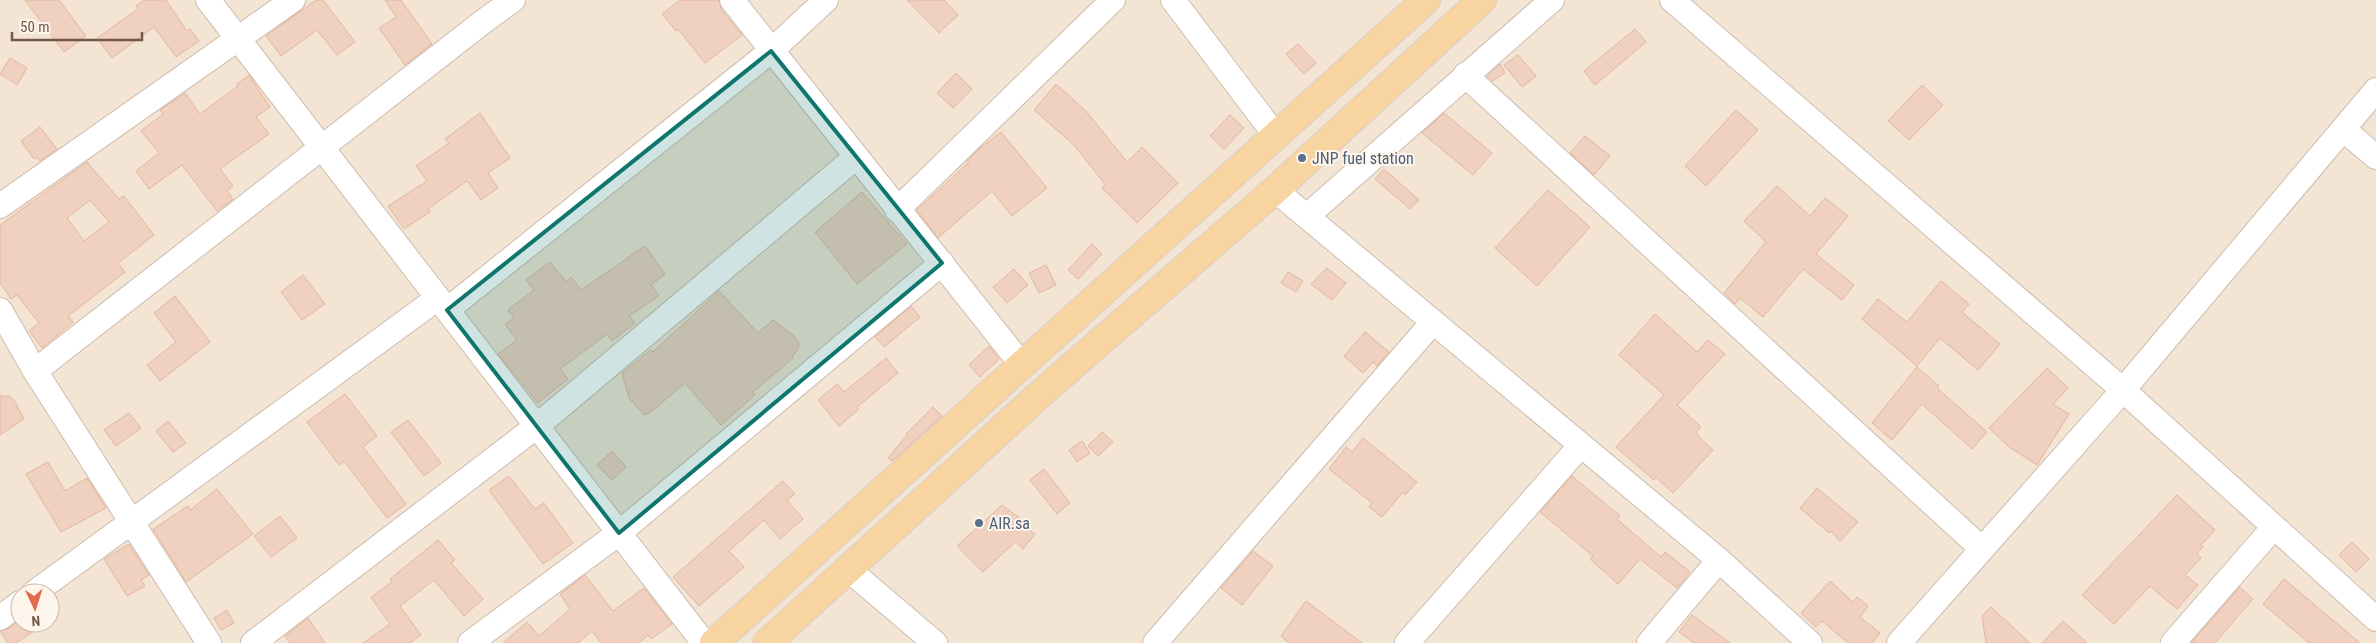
<svg xmlns="http://www.w3.org/2000/svg" width="2376" height="643" font-family="'Roboto Condensed',sans-serif">
<style>
.residential{fill:#f3e4d4;fill-rule:evenodd}
.building{fill:#f0d0be;stroke:#e2b69f;fill-rule:evenodd}
.lines{fill:none;stroke-linecap:round;stroke-linejoin:round}
.minor-casing{stroke:#cfbcaf;stroke-width:26}
.major-casing{stroke:#d8d0cd;stroke-width:30}
.minor{stroke:#fff;stroke-width:24}
.major{stroke:#f8d4a0;stroke-width:28}
.marked{fill:#0f766e;fill-opacity:0.2;stroke:#0f766e;stroke-width:4;stroke-linejoin:round}
.service-dot{fill:#5c6f8a;stroke:#fef6ec;stroke-width:2}
.labels{text-anchor:middle;stroke-width:4;stroke-linejoin:round;paint-order:stroke}
.service-label{font-size:16px;fill:#4e5e75;stroke:#fef6ec;text-anchor:start}
</style>
<rect width="100%" height="100%" fill="#fbf2e6"/>
<path class="residential" d="M 0,0 L 2376,0 L 2376,643 L 0,643 ZM 20,593 L 50,593 L 50,623 L 20,623 Z"/>
<path class="building" d="M 25,0 L 59,0 L 86,36 L 64,52 Z
M 144,0 L 166,0 L 187,31 L 190,29 L 199,41 L 176,57 L 154,27 L 112,58 L 97,38 L 138,9 L 136,6 Z
M 316,0 L 323,0 L 355,42 L 337,55 L 317,30 L 281,56 L 266,36 Z
M 385,0 L 401,0 L 432,44 L 405,65 L 379,28 L 396,17 Z
M 680,0 L 719,0 L 721,9 L 742,35 L 705,63 L 678,29 L 676,31 L 662,14 Z
M 907,0 L 944,0 L 958,15 L 939,33 Z
M 1635,29 L 1646,42 L 1595,85 L 1584,71 Z
M 1298,44 L 1316,63 L 1304,74 L 1286,54 Z
M 1518,55 L 1536,76 L 1522,87 L 1504,65 Z
M 10,58 L 27,68 L 17,85 L 0,74 Z
M 1500,64 L 1505,73 L 1492,81 L 1487,76 Z
M 956,73 L 972,89 L 953,108 L 937,93 Z
M 249,75 L 270,107 L 256,117 L 269,134 L 220,169 L 233,186 L 227,191 L 233,199 L 217,211 L 182,165 L 149,189 L 136,171 L 159,153 L 141,131 L 163,114 L 160,110 L 185,93 L 200,114 L 238,86 L 237,84 Z
M 1056,84 L 1086,111 L 1127,162 L 1142,147 L 1178,183 L 1137,223 L 1102,188 L 1105,184 L 1074,145 L 1034,110 Z
M 1922,85 L 1943,105 L 1909,140 L 1888,121 Z
M 1736,110 L 1758,130 L 1706,186 L 1685,166 Z
M 480,113 L 510,158 L 488,173 L 498,188 L 481,200 L 467,181 L 428,209 L 430,212 L 404,229 L 388,206 L 427,181 L 416,166 L 449,143 L 445,139 Z
M 1444,113 L 1492,153 L 1473,175 L 1422,133 Z
M 1230,115 L 1244,128 L 1224,149 L 1210,136 Z
M 40,127 L 57,149 L 40,161 L 37,157 L 34,159 L 21,141 Z
M 1001,132 L 1047,188 L 1012,216 L 992,191 L 938,238 L 917,210 L 969,162 L 967,161 L 979,149 Z
M 1585,136 L 1610,156 L 1594,175 L 1570,153 Z
M 87,162 L 119,199 L 124,196 L 154,235 L 118,263 L 125,272 L 68,316 L 73,322 L 42,348 L 29,331 L 39,323 L 17,295 L 11,299 L 0,283 L 0,225 ZM 90,200 L 109,222 L 84,241 L 67,218 Z
M 1384,169 L 1419,200 L 1410,209 L 1375,179 Z
M 1777,186 L 1810,216 L 1825,198 L 1848,216 L 1816,254 L 1854,285 L 1842,300 L 1803,269 L 1763,317 L 1740,298 L 1735,304 L 1724,293 L 1766,242 L 1744,221 Z
M 1548,190 L 1590,227 L 1537,286 L 1495,248 Z
M 862,192 L 907,244 L 857,284 L 815,232 Z
M 1092,244 L 1102,254 L 1078,279 L 1068,270 Z
M 645,246 L 665,274 L 651,285 L 659,296 L 629,316 L 635,323 L 612,341 L 607,334 L 560,369 L 568,379 L 538,403 L 498,354 L 517,340 L 505,324 L 514,318 L 508,310 L 534,290 L 526,280 L 550,262 L 566,282 L 571,277 L 581,290 Z
M 1046,265 L 1056,285 L 1039,293 L 1029,273 Z
M 1327,268 L 1346,283 L 1332,300 L 1311,284 Z
M 1014,269 L 1028,285 L 1007,303 L 993,287 Z
M 1288,272 L 1303,281 L 1296,292 L 1281,283 Z
M 303,275 L 325,304 L 302,320 L 281,292 Z
M 1941,281 L 1969,304 L 1962,312 L 2000,344 L 1978,370 L 1940,338 L 1917,366 L 1862,319 L 1878,299 L 1907,322 Z
M 719,291 L 758,333 L 773,320 L 793,335 L 799,343 L 798,349 L 792,357 L 793,358 L 753,392 L 755,395 L 721,425 L 685,383 L 651,412 L 644,415 L 629,398 L 622,373 L 651,350 L 653,352 Z
M 175,296 L 210,342 L 160,381 L 147,365 L 176,342 L 154,313 Z
M 911,306 L 920,317 L 884,347 L 875,337 Z
M 1655,314 L 1697,352 L 1708,340 L 1725,354 L 1677,405 L 1701,427 L 1696,432 L 1698,436 L 1713,450 L 1673,493 L 1656,477 L 1654,480 L 1616,447 L 1664,395 L 1619,355 Z
M 1365,332 L 1389,352 L 1377,366 L 1373,362 L 1363,373 L 1344,356 Z
M 989,346 L 999,359 L 980,377 L 969,365 Z
M 886,358 L 898,373 L 857,407 L 859,409 L 839,426 L 818,400 L 837,384 L 844,392 Z
M 1917,367 L 1939,386 L 1937,388 L 1987,432 L 1972,449 L 1922,404 L 1892,440 L 1872,423 Z
M 2047,368 L 2068,388 L 2053,404 L 2069,414 L 2037,465 L 2009,447 L 1989,428 Z
M 345,394 L 377,436 L 363,447 L 406,504 L 387,518 L 344,461 L 339,465 L 307,422 Z
M 0,396 L 9,396 L 14,400 L 24,419 L 0,435 Z
M 933,407 L 942,416 L 892,461 L 888,458 L 907,435 L 906,434 Z
M 129,413 L 141,428 L 116,446 L 104,430 Z
M 408,420 L 441,463 L 424,476 L 391,432 Z
M 168,421 L 186,443 L 173,452 L 156,431 Z
M 1102,432 L 1113,442 L 1098,456 L 1088,446 Z
M 1363,438 L 1417,482 L 1405,495 L 1403,492 L 1382,517 L 1369,507 L 1372,503 L 1329,469 L 1346,447 L 1352,452 Z
M 1082,441 L 1090,453 L 1077,462 L 1069,450 Z
M 612,451 L 626,467 L 612,480 L 597,465 Z
M 48,462 L 65,491 L 87,478 L 106,508 L 61,532 L 26,474 Z
M 1044,469 L 1070,503 L 1057,514 L 1030,480 Z
M 509,476 L 535,509 L 544,503 L 573,543 L 543,564 L 489,490 Z
M 1572,476 L 1620,516 L 1617,519 L 1661,557 L 1665,552 L 1690,572 L 1677,588 L 1640,559 L 1618,584 L 1590,559 L 1593,556 L 1540,512 Z
M 783,481 L 795,494 L 787,500 L 803,519 L 780,539 L 764,520 L 729,551 L 744,567 L 699,606 L 673,577 Z
M 1817,488 L 1858,522 L 1840,541 L 1831,531 L 1829,533 L 1800,508 Z
M 217,489 L 253,534 L 186,582 L 153,529 L 188,506 L 190,510 Z
M 2177,495 L 2215,530 L 2201,545 L 2203,547 L 2197,553 L 2201,558 L 2185,575 L 2198,585 L 2177,609 L 2150,586 L 2114,624 L 2082,595 Z
M 1002,505 L 1026,523 L 1024,526 L 1035,534 L 1023,549 L 1015,542 L 983,572 L 957,546 Z
M 280,516 L 297,538 L 271,557 L 254,536 Z
M 438,540 L 455,560 L 451,563 L 483,599 L 464,616 L 434,580 L 400,606 L 421,635 L 410,643 L 363,643 L 390,624 L 371,597 L 392,582 L 390,579 Z
M 2352,542 L 2369,559 L 2356,572 L 2339,555 Z
M 129,544 L 149,575 L 141,580 L 145,586 L 127,596 L 104,559 Z
M 1253,551 L 1273,566 L 1242,605 L 1221,588 Z
M 585,575 L 613,611 L 644,588 L 672,624 L 651,639 L 648,635 L 639,643 L 601,643 L 592,631 L 578,643 L 503,643 L 527,622 L 539,636 L 570,609 L 560,594 Z
M 2284,579 L 2360,643 L 2309,643 L 2263,604 Z
M 1830,581 L 1853,602 L 1857,597 L 1868,606 L 1860,617 L 1880,633 L 1872,643 L 1848,643 L 1822,621 L 1816,627 L 1801,613 Z
M 2240,587 L 2253,599 L 2215,643 L 2191,643 Z
M 1306,601 L 1362,643 L 1289,643 L 1281,636 Z
M 1991,607 L 2030,643 L 1986,643 L 1982,616 Z
M 227,610 L 234,623 L 221,630 L 214,618 Z
M 1692,615 L 1730,643 L 1694,643 L 1679,632 Z
M 308,618 L 325,643 L 290,643 L 285,636 Z
M 20,620 L 20,623 L 24,623 L 31,633 L 16,643 L 8,643 L 0,631 L 8,629 Z
M 2063,621 L 2087,643 L 2042,643 Z"/>
<g class="lines">
<defs>
<path id="minor" d="M 208,0 L 704,643
M 732,0 L 1022,365
M 1173,0 L 1276,136
M 1672,0 L 2123,390 L 2376,619
M 1465,75 L 1982,549
M 2343,129 L 2376,157
M 1275,190 L 1719,560 L 1810,643
M 0,206 L 293,0
M 897,210 L 1113,0
M 1307,216 L 1552,0
M 0,310 L 35,371 L 209,643
M 447,310 L 771,51 L 826,0
M 35,371 L 484,21 L 513,0
M 849,570 L 935,643
M 34,593 L 438,298
M 0,618 L 20,603
M 253,643 L 537,426 L 856,157
M 470,643 L 619,533 L 942,263
M 1155,643 L 1433,322
M 1407,643 L 1581,445
M 1649,643 L 1719,560
M 1899,643 L 2123,390 L 2376,90
M 2173,643 L 2274,527"/>
<path id="major" d="M 714,643 L 1426,0
M 767,643 L 1047,388 L 1275,190 L 1482,0"/>
</defs>
<use href="#minor" class="minor-casing"/>
<use href="#major" class="major-casing"/>
<use href="#minor" class="minor"/>
<use href="#major" class="major"/>
</g>
<path class="marked" d="M 771,51 L 942,263 L 619,533 L 447,310 Z"/>
<g class="service-dot">
<circle cx="1302" cy="158" r="5"/>
<circle cx="979" cy="523" r="5"/>
</g>
<g class="labels">
<g class="service-label">
<text x="1312" y="164">JNP fuel station</text>
<text x="989" y="529">AIR.sa</text>
</g>
</g>
<g transform="translate(35 608) rotate(176)"><circle r="24" fill="#fef6ec" stroke="#c7b7ac"/>
<path d="M0-4L9 19L0 12L-9 19Z" fill="#e16b4f"/>
<text y="-8" font-size="14" font-weight="bold" text-anchor="middle" fill="#74584b">N</text>
</g>
<path d="M12 32v8h130v-8" fill="none" stroke="#74584b" stroke-width="2.5"/>
<text x="20" y="32" font-size="15" fill="#74584b" stroke="#fef6ec" stroke-width="4" paint-order="stroke">50 m</text>
</svg>
